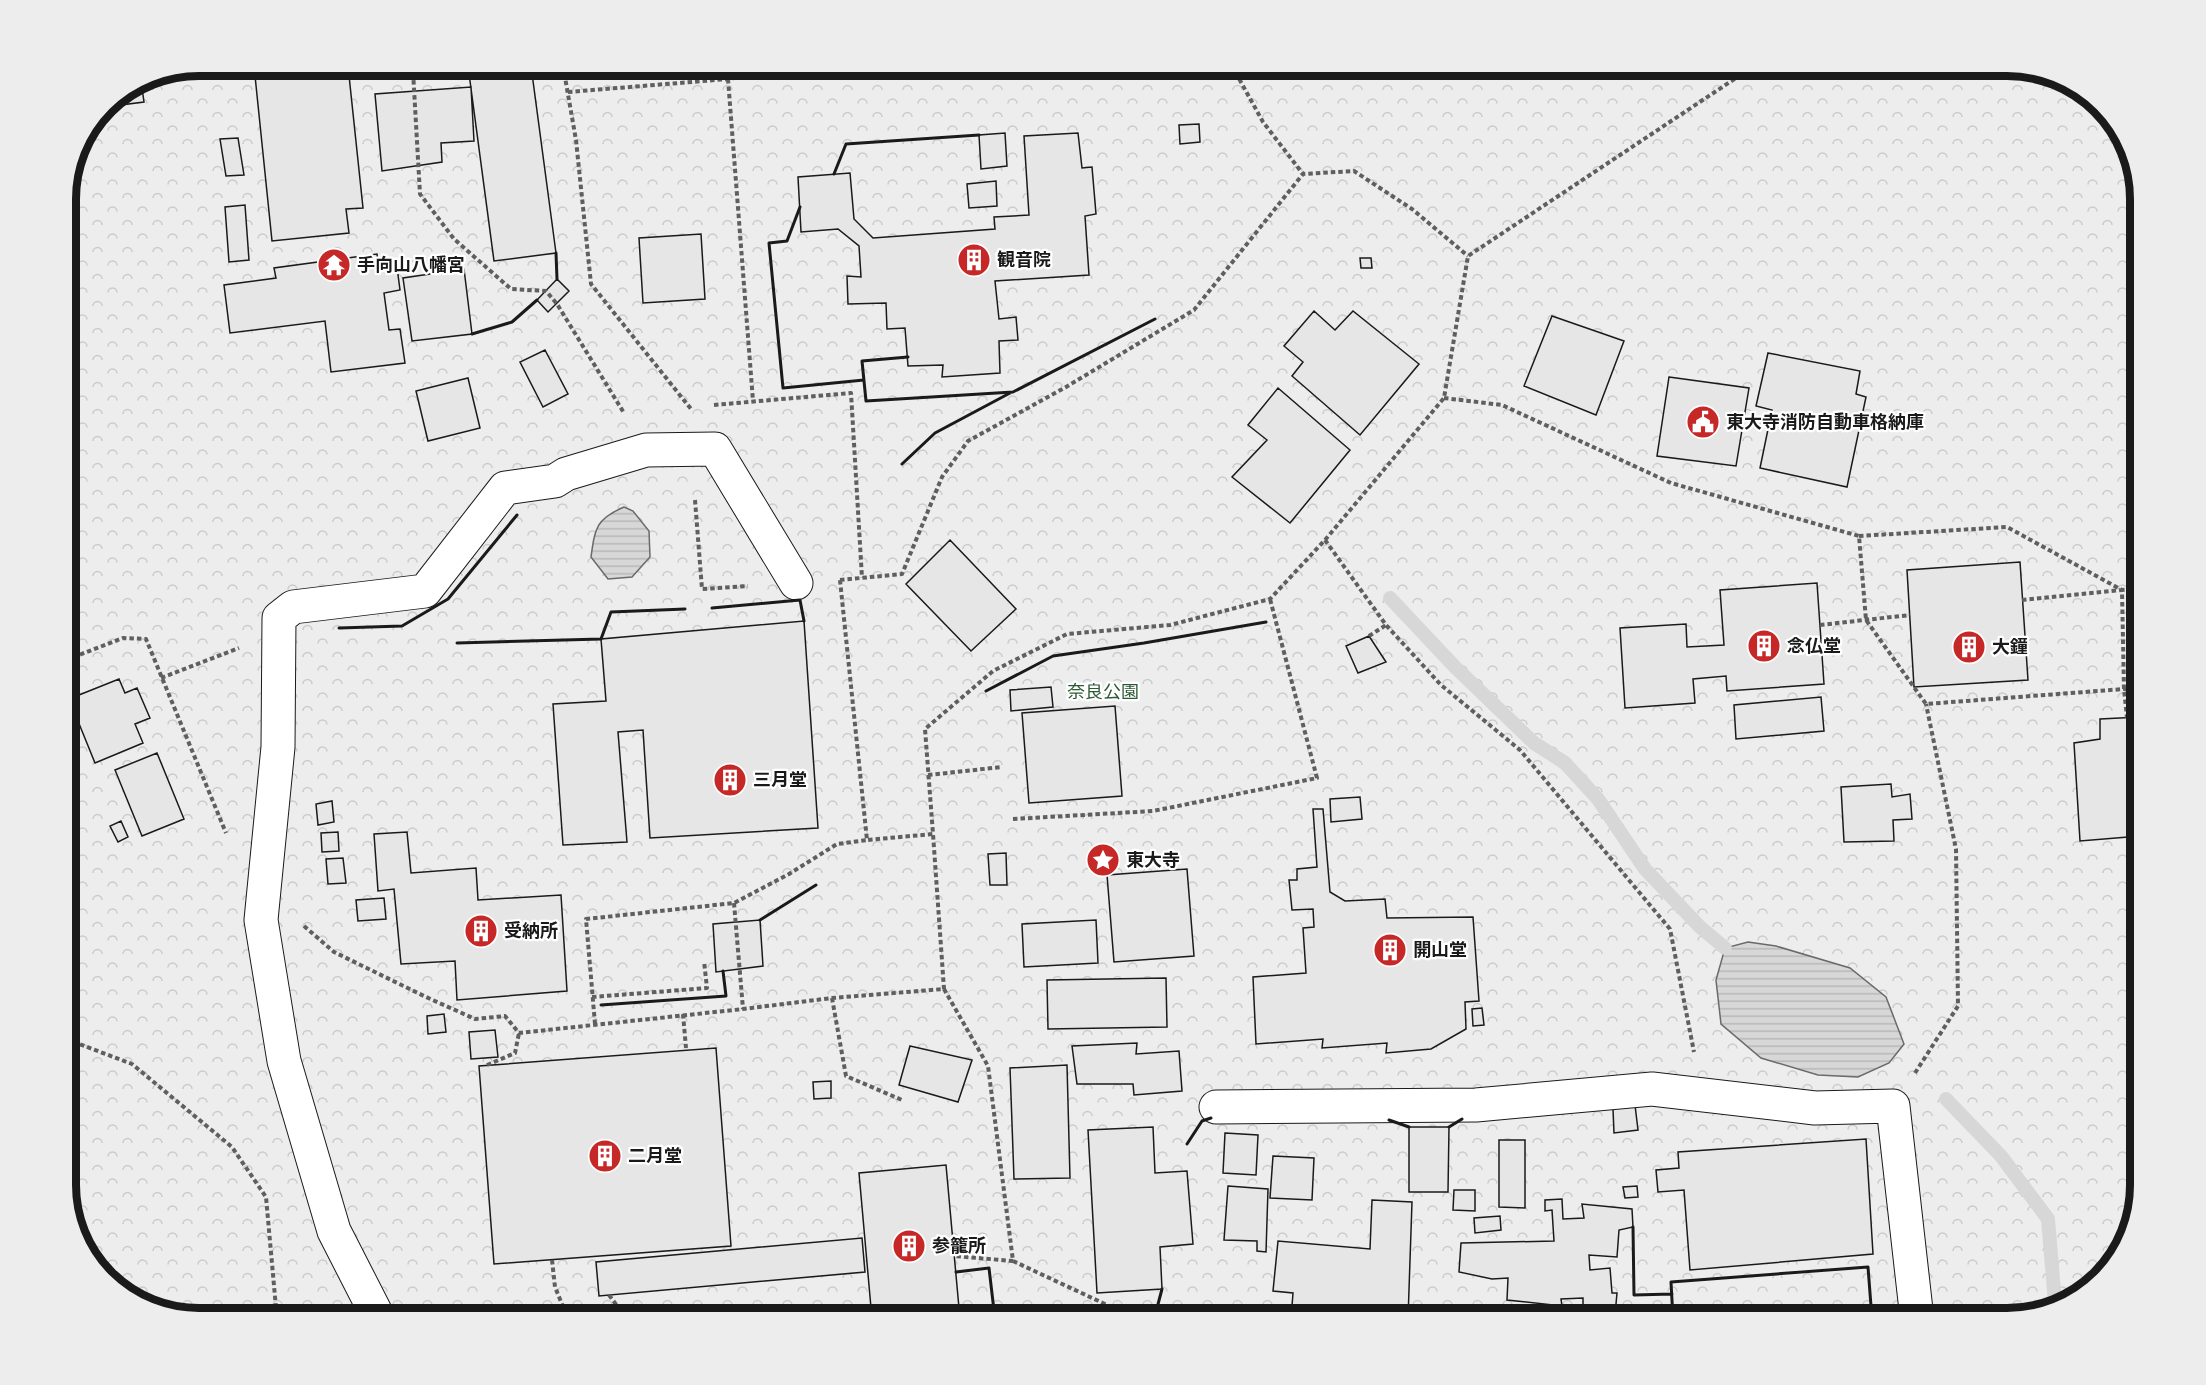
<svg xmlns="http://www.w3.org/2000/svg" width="2206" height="1385" font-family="Montserrat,'Noto Sans JP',sans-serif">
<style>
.forest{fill:url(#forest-crowns);stroke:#6a6a6a;stroke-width:1.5}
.water{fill:url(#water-rules);stroke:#6a6a6a;stroke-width:1.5}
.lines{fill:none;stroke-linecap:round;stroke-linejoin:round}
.stream{stroke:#d7d7d7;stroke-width:14}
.building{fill:#e6e6e6;stroke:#1a1a1a;stroke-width:1.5}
.minor-casing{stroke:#1a1a1a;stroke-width:35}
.path{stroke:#5f5f5f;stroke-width:4;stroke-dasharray:4.5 3;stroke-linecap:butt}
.minor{stroke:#fff;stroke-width:33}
.wall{stroke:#1a1a1a;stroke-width:3}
.labels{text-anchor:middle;stroke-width:4.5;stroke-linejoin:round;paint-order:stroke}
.poi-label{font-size:18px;font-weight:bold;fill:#1a1a1a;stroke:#fff;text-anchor:start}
.park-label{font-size:18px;fill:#2b5a34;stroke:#fff}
.rim{fill:none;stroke:#1a1a1a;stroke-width:8}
</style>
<defs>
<pattern id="forest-crowns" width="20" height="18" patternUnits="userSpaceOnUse" patternTransform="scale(1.5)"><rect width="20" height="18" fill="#ededed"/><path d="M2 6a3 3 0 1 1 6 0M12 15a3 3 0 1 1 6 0" fill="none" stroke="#cbcbcb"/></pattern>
<pattern id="water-rules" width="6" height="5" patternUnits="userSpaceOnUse" patternTransform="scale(1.5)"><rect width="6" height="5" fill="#d7d7d7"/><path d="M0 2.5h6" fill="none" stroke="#b8b8b8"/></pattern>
</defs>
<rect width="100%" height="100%" fill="#fff"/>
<path class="forest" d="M 200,66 L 2006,66 L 2073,84 L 2122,133 L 2140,191 L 2140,1186 L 2122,1252 L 2073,1301 L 2007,1319 L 200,1319 L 133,1301 L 84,1252 L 66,1194 L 66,191 L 76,148 L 105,105 L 149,76 Z"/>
<path class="water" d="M 624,507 L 633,511 L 649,531 L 650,557 L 632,577 L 608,579 L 591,557 C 595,528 596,519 624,507 Z
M 1748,942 L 1776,946 L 1850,968 L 1886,997 L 1904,1044 L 1889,1063 L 1858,1077 L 1818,1075 L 1761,1058 L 1721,1024 L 1716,980 L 1725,948 Z"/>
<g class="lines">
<path class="stream" d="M 1390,598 L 1455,667 L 1534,743 L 1565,763 L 1598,799 L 1645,869 L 1699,926 L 1725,948
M 1946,1099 L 2001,1156 L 2048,1219 L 2055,1303 L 2075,1299"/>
</g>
<path class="building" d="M 254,66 L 348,66 L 363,208 L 346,209 L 349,233 L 272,241 Z
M 468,66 L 531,66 L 556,253 L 494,261 Z
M 141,81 L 144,102 L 104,107 L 105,105 Z
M 471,87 L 474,141 L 441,143 L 442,162 L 382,171 L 375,94 Z
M 1199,124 L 1200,142 L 1180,144 L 1179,125 Z
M 1005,133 L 1007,166 L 981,169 L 979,135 Z
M 1078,133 L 1082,168 L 1092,167 L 1096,214 L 1085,216 L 1089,275 L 995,281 L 999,319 L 1016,317 L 1018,340 L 999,341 L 1000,373 L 942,377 L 943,365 L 908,366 L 905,328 L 887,329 L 886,303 L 848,304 L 847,276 L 861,277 L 859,246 L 838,229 L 801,232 L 798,177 L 850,173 L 854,219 L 873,238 L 995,229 L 994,217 L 1029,215 L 1024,136 Z
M 238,138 L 244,175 L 226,176 L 220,139 Z
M 996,181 L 997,206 L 969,208 L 967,184 Z
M 245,205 L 249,260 L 229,262 L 225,207 Z
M 701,234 L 705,299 L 643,303 L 639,238 Z
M 377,254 L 378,262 L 396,260 L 400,290 L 384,293 L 389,330 L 400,329 L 405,363 L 331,372 L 325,321 L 230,333 L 224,285 L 276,278 L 274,268 Z
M 1360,258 L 1371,258 L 1372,268 L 1361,268 Z
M 464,269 L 472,334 L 412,341 L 403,278 Z
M 557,279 L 569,291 L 548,312 L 537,300 Z
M 1314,311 L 1335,330 L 1353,311 L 1419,364 L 1360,435 L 1292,376 L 1303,362 L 1284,346 Z
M 1552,316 L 1624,341 L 1596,415 L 1524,386 Z
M 545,350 L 568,394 L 543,407 L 520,362 Z
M 1768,353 L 1860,371 L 1856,394 L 1866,397 L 1847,487 L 1760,468 L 1772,410 L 1756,406 Z
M 1669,377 L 1749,388 L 1736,466 L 1657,456 Z
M 468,378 L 480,428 L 428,441 L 416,391 Z
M 1278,388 L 1350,450 L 1290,523 L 1232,477 L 1267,440 L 1248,425 Z
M 950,540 L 1016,609 L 971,651 L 906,584 Z
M 2020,562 L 2028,680 L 1914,687 L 1907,570 Z
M 1817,583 L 1824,684 L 1727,691 L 1726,676 L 1693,679 L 1695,703 L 1625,708 L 1620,628 L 1686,624 L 1687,647 L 1724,645 L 1720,590 Z
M 804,621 L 818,828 L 650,838 L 643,730 L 618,732 L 627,842 L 563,845 L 553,704 L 606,701 L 601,639 Z
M 1369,636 L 1386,662 L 1358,673 L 1346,646 Z
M 119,679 L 125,693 L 137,688 L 150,718 L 135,724 L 143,743 L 95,763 L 69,699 Z
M 1051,687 L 1053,707 L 1011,711 L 1010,690 Z
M 1821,697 L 1824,731 L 1736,739 L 1734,705 Z
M 1115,706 L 1122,796 L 1029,803 L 1022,713 Z
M 2140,717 L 2140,836 L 2080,841 L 2074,743 L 2100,739 L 2100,719 Z
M 157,753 L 184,819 L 142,836 L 115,770 Z
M 1891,784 L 1892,797 L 1910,794 L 1912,819 L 1893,820 L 1894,841 L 1844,842 L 1841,787 Z
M 1360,797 L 1362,819 L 1331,822 L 1330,799 Z
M 332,801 L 334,822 L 318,825 L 316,804 Z
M 1313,809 L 1323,809 L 1330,892 L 1345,901 L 1385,899 L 1387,918 L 1473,917 L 1479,1001 L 1465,1002 L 1466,1029 L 1431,1049 L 1386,1053 L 1387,1043 L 1322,1048 L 1323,1039 L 1256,1044 L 1253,977 L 1306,973 L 1303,928 L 1314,927 L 1313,909 L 1292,910 L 1289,880 L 1297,880 L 1297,869 L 1317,867 Z
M 121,821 L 128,837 L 118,842 L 110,826 Z
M 338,832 L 339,851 L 322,852 L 321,833 Z
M 407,832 L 411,873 L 476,868 L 478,900 L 561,895 L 567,991 L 457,1000 L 455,961 L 401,964 L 394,889 L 378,891 L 374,834 Z
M 1006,853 L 1007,885 L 990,885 L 988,854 Z
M 343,858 L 346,883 L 328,884 L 326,859 Z
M 1187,869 L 1194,956 L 1114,962 L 1107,875 Z
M 384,898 L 386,919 L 358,921 L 356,900 Z
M 760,920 L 763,966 L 716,972 L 713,924 Z
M 1096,920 L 1098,963 L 1024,967 L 1022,924 Z
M 1166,978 L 1167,1027 L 1048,1029 L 1047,980 Z
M 1482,1008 L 1484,1025 L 1473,1026 L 1472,1009 Z
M 444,1014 L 446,1032 L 428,1034 L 427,1016 Z
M 495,1030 L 498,1057 L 471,1059 L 469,1032 Z
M 1137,1043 L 1136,1054 L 1179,1051 L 1182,1091 L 1134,1095 L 1133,1084 L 1077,1084 L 1072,1046 Z
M 910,1046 L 972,1060 L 958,1102 L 899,1085 Z
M 716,1048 L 731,1246 L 494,1264 L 479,1066 Z
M 1067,1065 L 1070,1178 L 1014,1179 L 1010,1068 Z
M 831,1081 L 831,1098 L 814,1099 L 813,1082 Z
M 1635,1105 L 1638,1130 L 1614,1133 L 1613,1109 Z
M 1153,1127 L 1155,1173 L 1187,1171 L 1193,1244 L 1160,1247 L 1162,1289 L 1097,1293 L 1088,1130 Z
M 1409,1127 L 1449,1127 L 1448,1192 L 1409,1192 Z
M 1225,1133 L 1258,1135 L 1256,1175 L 1223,1173 Z
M 1866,1139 L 1873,1254 L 1690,1270 L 1684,1190 L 1658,1192 L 1656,1170 L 1679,1168 L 1678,1152 Z
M 1499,1140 L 1525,1140 L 1525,1208 L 1499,1207 Z
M 1273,1156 L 1314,1158 L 1312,1200 L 1270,1198 Z
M 946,1165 L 960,1319 L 872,1319 L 859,1173 Z
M 1228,1186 L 1268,1189 L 1266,1252 L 1257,1251 L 1257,1241 L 1224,1240 Z
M 1637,1186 L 1638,1197 L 1625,1198 L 1623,1187 Z
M 1454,1190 L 1475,1190 L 1475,1211 L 1453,1210 Z
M 1562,1199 L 1563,1219 L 1584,1218 L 1582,1204 L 1632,1209 L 1633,1227 L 1619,1230 L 1617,1257 L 1589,1255 L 1590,1270 L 1610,1268 L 1612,1293 L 1617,1293 L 1615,1315 L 1604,1316 L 1604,1319 L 1578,1319 L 1577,1313 L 1583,1314 L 1583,1298 L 1561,1299 L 1562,1306 L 1507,1300 L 1508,1278 L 1492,1279 L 1459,1272 L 1461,1243 L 1554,1241 L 1552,1210 L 1545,1211 L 1545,1200 Z
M 1372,1200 L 1412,1202 L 1408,1319 L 1291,1319 L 1293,1293 L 1273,1291 L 1278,1241 L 1370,1249 Z
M 1500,1216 L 1501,1230 L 1475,1233 L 1474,1218 Z
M 862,1238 L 865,1272 L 599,1296 L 596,1262 Z"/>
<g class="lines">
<defs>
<path id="minor" d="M 1216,1107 L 1476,1105 L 1652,1089 L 1815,1108 L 1893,1106 L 1917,1319
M 379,1319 L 334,1231 L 284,1061 L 261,920 L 278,747 L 279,618 L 293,607 L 425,591 L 505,488 L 555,481 L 566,474 L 646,450 L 715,449 L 796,583"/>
</defs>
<use href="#minor" class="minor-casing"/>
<path class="path" d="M 410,66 L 413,71 L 420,194 L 454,239 L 511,289 L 546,291 L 557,304 L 624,413
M 563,66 L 576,140 L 591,284 L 691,409
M 1232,66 L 1263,122 L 1303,174
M 728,79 L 753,401
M 568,92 L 728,79 L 820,66
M 1444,398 L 1502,405 L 1671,483 L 1859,536 L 1866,620 L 1926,704 L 2124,689 L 2140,692
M 714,405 L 851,393 L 862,578
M 695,500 L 702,589 L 748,586
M 1859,536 L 2007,527 L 2122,590 L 2140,589
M 1325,540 L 1386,625 L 1441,685 L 1520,750 L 1670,929 L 1694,1052
M 840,580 L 867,840 L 933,834 L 925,729 L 993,671 L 1067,634 L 1170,625 L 1270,599 L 1325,540 L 1444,398 L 1468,256 L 1754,66
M 840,580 L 902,574 L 942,477 L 968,441 L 1066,387 L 1194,310 L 1303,174 L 1354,171 L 1412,209 L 1468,256
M 2022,600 L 2122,590 L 2124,689 L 2127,718
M 1820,625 L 1910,615
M 1369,636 L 1386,625
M 66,660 L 123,638 L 146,639 L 226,833
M 161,678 L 239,648
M 928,775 L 1002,767
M 1013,819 L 1153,811 L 1317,778 L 1270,599
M 734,903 L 743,1009
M 304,926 L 334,952 L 426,997 L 475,1019 L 505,1016 L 519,1033 L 743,1009 L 832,998 L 944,989 L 933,834
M 944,989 L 988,1066 L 1013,1261 L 954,1256
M 592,997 L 707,988 L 704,961
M 832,998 L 846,1076 L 902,1100
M 683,1014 L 686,1048
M 595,1024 L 586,919 L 734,903 L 789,874 L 837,844 L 867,840
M 66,1039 L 132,1064 L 232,1147 L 266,1197 L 277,1319
M 487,1065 L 515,1053 L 519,1033
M 1915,1073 L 1958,1006 L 1956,849 L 1926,704
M 552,1260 L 555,1287 L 568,1319
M 1013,1261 L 1137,1319
M 609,1295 L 627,1319"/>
<use href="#minor" class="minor"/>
<path class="wall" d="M 834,174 L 846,144 L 979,135
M 800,207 L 787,241 L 769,243 L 783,388 L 864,380
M 556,253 L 557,279
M 472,334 L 512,322 L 537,300
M 908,357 L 862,361 L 866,401 L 1013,392 L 1155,319
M 902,464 L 935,433 L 1010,393
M 712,608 L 800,600 L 804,621
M 339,628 L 402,626 L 448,599 L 517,515
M 457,643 L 601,639 L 611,612 L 685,609
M 986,691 L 1053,656 L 1144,643 L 1266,622
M 760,920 L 816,885
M 601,1005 L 726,996 L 723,971
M 1389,1120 L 1409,1127
M 1449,1127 L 1462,1119
M 1187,1144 L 1202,1121 L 1211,1118
M 1633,1227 L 1634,1295 L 1672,1294
M 956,1272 L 989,1268 L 995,1319
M 1162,1289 L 1157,1308 L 1186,1319
M 995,1317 L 1017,1319
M 1673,1319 L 1671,1282 L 1868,1267 L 1872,1319"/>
</g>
<defs>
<symbol id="building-disc" viewBox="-11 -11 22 22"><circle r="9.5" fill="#c62828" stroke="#fff"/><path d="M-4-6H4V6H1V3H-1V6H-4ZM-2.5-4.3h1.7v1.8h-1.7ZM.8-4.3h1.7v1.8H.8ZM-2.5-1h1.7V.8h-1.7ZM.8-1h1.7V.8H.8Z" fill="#fff"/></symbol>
<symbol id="temple-disc" viewBox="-11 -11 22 22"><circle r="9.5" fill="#c62828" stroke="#fff"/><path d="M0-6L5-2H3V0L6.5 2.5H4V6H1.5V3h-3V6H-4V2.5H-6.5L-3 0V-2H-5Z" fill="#fff"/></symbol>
<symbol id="civic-disc" viewBox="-11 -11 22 22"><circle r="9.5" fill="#c62828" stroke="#fff"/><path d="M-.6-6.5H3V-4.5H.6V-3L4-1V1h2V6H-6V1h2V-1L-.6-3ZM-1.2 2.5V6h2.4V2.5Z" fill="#fff"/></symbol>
<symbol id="sight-disc" viewBox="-11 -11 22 22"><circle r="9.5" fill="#c62828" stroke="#fff"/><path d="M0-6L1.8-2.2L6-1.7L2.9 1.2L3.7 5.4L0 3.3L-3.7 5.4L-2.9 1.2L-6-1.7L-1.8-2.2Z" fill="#fff"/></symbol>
</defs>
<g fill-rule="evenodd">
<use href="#building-disc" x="955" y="241" width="38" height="38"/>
<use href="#temple-disc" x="315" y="246" width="38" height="38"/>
<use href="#civic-disc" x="1684" y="403" width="38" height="38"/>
<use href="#building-disc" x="1745" y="627" width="38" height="38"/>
<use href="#building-disc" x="1950" y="628" width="38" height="38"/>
<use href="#building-disc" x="711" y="761" width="38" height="38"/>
<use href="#sight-disc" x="1084" y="841" width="38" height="38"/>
<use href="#building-disc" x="462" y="912" width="38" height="38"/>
<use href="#building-disc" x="1371" y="931" width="38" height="38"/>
<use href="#building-disc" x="586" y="1137" width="38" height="38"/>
<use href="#building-disc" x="890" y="1227" width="38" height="38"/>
</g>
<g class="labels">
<g class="poi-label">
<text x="997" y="266">観音院</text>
<text x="357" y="271">手向山八幡宮</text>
<text x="1726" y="428">東大寺消防自動車格納庫</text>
<text x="1787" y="652">念仏堂</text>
<text x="1992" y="653">大鐘</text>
<text x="753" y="786">三月堂</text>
<text x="1126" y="866">東大寺</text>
<text x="504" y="937">受納所</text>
<text x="1413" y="956">開山堂</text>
<text x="628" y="1162">二月堂</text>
<text x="932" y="1252">参籠所</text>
</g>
<g class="park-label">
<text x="1103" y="698">奈良公園</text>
</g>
</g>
<path d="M0 0H2206V1385H0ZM199 76H2007A123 123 0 0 1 2130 199V1185A123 123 0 0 1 2007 1308H199A123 123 0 0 1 76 1185V199A123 123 0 0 1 199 76Z" fill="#ededed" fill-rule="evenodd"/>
<path class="rim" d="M199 76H2007A123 123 0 0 1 2130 199V1185A123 123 0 0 1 2007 1308H199A123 123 0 0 1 76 1185V199A123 123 0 0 1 199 76Z"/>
</svg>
